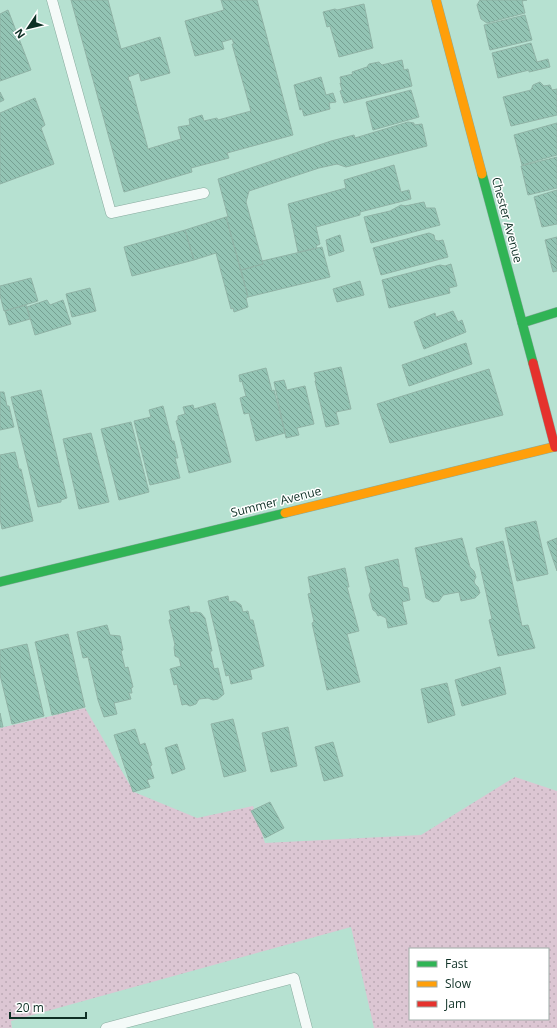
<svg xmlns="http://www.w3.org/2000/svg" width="557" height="1028" font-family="'Open Sans',sans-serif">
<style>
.grass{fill:url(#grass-dots);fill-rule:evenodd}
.building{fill:url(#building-back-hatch);stroke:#90b3a6}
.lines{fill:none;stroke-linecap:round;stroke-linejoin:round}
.lane-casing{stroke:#89ab9f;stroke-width:11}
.fast-casing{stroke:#89ab9f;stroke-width:10}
.slow-casing{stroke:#89ab9f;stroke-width:10}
.jam-casing{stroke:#89ab9f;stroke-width:10}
.lane{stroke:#f4faf8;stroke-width:10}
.fast{stroke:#30b455;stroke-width:9}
.slow{stroke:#ff9f0a;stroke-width:9}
.jam{stroke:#e5322d;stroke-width:9}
.labels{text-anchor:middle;stroke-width:3;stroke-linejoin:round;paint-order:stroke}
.street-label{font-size:12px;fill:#0e3025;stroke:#fff}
</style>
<defs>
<pattern id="grass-dots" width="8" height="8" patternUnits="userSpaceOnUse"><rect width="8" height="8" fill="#dcc6d3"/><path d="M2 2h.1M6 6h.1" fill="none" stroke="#bcaab5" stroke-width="1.8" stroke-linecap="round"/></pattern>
<pattern id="building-back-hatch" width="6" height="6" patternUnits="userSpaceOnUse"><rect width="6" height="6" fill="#93c4b4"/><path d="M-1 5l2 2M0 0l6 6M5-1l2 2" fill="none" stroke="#76a092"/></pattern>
</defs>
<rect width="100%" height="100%" fill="#b6e1d1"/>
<path class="grass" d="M 85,708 L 134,792 L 197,818 L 253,806 L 265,843 L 421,835 L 515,777 L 557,791 L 557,1028 L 374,1028 L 351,927 L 11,1021 L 12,1028 L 0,1028 L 0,728 ZM 410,949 L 548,949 L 548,1019 L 410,1019 Z"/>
<path class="building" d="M 71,0 L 108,0 L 121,49 L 160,37 L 170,73 L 141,81 L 139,73 L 128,77 L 129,81 L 130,81 L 148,149 L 181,139 L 178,127 L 190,125 L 189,119 L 202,115 L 204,121 L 217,118 L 218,120 L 251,111 L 232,44 L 234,44 L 232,39 L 222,42 L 224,49 L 195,56 L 185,21 L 224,10 L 221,0 L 257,0 L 293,135 L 227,153 L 229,158 L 191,168 L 192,172 L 124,192 Z
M 480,0 L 527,0 L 522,1 L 525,13 L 487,23 L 481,19 L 477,5 Z
M 364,4 L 373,48 L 339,57 L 330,26 L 327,27 L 323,12 L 335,9 L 337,10 Z
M 8,10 L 31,70 L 0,81 L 0,14 Z
M 525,15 L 532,40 L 490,50 L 484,25 Z
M 531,43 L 537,62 L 548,59 L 550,67 L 529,72 L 529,70 L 498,78 L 492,53 Z
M 402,60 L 404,70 L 408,69 L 412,86 L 344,103 L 340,91 L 342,90 L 340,83 L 341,83 L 340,77 L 353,74 L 352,72 L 367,67 L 369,64 L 379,62 L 382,65 Z
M 321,77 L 326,95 L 333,93 L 336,102 L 329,103 L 330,109 L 304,116 L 302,109 L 300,110 L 294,85 Z
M 540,82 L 544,86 L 550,85 L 552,90 L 557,89 L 557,115 L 511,126 L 503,97 L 531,90 L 533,85 Z
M 411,90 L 419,117 L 373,130 L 366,102 Z
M 0,92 L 4,100 L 0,102 Z
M 35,98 L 45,125 L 41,128 L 54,164 L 0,184 L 0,113 Z
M 408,122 L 414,123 L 414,125 L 422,124 L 427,146 L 346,167 L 337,164 L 319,168 L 249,191 L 246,202 L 263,264 L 241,270 L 226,217 L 228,217 L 218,179 L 331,141 L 354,135 L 355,138 Z
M 557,123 L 557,155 L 522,165 L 514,135 Z
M 557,157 L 557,188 L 528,195 L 521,166 Z
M 394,165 L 401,192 L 409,190 L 411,199 L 360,212 L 360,215 L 316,227 L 320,244 L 316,246 L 317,248 L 298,252 L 288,204 L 346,188 L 344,180 Z
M 557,190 L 557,224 L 542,227 L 534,197 Z
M 424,202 L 426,208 L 435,208 L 440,225 L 371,243 L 364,217 L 390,211 L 401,205 L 405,206 Z
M 226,217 L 248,297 L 246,298 L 248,307 L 234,312 L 233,308 L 231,309 L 216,253 L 194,260 L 185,230 Z
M 185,230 L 194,260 L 132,276 L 124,247 Z
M 429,233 L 434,235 L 435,240 L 438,241 L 443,240 L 448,257 L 381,275 L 373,248 Z
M 340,235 L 344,251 L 329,256 L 326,240 Z
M 557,237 L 557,271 L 553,272 L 545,240 Z
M 322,247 L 330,277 L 248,297 L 241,270 L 263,264 L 262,261 Z
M 451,264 L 457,286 L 449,288 L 450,293 L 389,308 L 382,280 L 440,265 L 445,266 Z
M 31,278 L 38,301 L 4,311 L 0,295 L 0,286 Z
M 360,281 L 364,295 L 337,302 L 333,289 Z
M 90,288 L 96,311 L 72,317 L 66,294 Z
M 47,300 L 50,305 L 63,300 L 71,324 L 35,335 L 27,307 Z
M 26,305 L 30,319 L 9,325 L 5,311 Z
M 453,311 L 458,322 L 462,320 L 466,332 L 424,349 L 414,322 L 435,313 L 436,317 Z
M 466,343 L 472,364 L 409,386 L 402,365 Z
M 341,367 L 351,409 L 336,412 L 339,424 L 326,427 L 315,381 L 316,380 L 314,373 Z
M 266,368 L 272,391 L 274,390 L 285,433 L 256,441 L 249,413 L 244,414 L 240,398 L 246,396 L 242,381 L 240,382 L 239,375 Z
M 489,369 L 503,415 L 390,443 L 377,404 Z
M 284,380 L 287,390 L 305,386 L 314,424 L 297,428 L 299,435 L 286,438 L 274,382 Z
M 41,390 L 67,498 L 61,500 L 61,502 L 38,507 L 11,397 Z
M 0,392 L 4,392 L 7,406 L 9,406 L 14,427 L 0,430 Z
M 215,403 L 231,462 L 189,473 L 176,421 L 178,420 L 178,416 L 185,414 L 183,407 L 193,405 L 194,409 Z
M 163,406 L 172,441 L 174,441 L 178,458 L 175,458 L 180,478 L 150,485 L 134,421 L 151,417 L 149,410 Z
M 131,422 L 149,492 L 119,500 L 101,429 Z
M 91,433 L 109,502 L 79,509 L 63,439 Z
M 15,452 L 19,469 L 21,469 L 33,521 L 2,529 L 0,519 L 0,455 Z
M 536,521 L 548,574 L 517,581 L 505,528 Z
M 462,538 L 470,567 L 474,571 L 476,577 L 474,581 L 475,584 L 478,587 L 480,593 L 475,598 L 461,601 L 459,592 L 443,595 L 439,601 L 433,602 L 426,598 L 415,548 Z
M 557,538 L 557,571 L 547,542 Z
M 503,541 L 522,626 L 528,625 L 535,648 L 498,656 L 489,620 L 492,619 L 476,548 Z
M 398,559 L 403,587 L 408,588 L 410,600 L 402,602 L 407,624 L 388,628 L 386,618 L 380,615 L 378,616 L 376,612 L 373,610 L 369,595 L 371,591 L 365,567 Z
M 345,568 L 349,587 L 347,587 L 359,631 L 347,634 L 360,682 L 327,690 L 312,623 L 314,622 L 308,594 L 311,593 L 308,577 Z
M 228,596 L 229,602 L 235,601 L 241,605 L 243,612 L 248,611 L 250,620 L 253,620 L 264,666 L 250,670 L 252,679 L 231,684 L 229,675 L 226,676 L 208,601 Z
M 189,606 L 190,613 L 196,612 L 201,613 L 205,618 L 212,651 L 210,651 L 214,669 L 218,668 L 224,694 L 218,699 L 213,700 L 208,698 L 199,699 L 196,704 L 190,706 L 186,704 L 182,705 L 177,684 L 174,685 L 170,669 L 181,666 L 179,658 L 175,656 L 174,647 L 175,645 L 169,620 L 171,619 L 169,611 Z
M 107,625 L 110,635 L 120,636 L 123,650 L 121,651 L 125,668 L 128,667 L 133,687 L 131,688 L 132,693 L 129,693 L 131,699 L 114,703 L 117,714 L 104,717 L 98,700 L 88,657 L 83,658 L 77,632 Z
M 68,634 L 85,707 L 52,715 L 35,642 Z
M 27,644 L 44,716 L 12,724 L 0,675 L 0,650 Z
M 500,667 L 506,694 L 462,706 L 455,680 Z
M 447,683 L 455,715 L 428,723 L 421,689 Z
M 0,713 L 3,727 L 0,727 Z
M 233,719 L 246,771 L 224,777 L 211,724 Z
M 288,727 L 297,766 L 271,772 L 262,733 Z
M 135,729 L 140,745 L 145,743 L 152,765 L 150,766 L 154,778 L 147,780 L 150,787 L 133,792 L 114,735 Z
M 333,742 L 343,776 L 324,781 L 315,747 Z
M 177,744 L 185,769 L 172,774 L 165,748 Z
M 270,802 L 284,828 L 265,838 L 251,811 Z"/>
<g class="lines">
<defs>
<path id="lane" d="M 52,0 L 111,213 L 204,193
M 106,1028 L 294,978 L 307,1028"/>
<path id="fast" d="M 482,174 L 533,363
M 522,323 L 557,312
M 0,582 L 285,513"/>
<path id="slow" d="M 436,0 L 482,174
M 285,513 L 557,446"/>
<path id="jam" d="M 533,363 L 555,447"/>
</defs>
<use href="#lane" class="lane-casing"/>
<use href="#fast" class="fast-casing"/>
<use href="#slow" class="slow-casing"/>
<use href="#jam" class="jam-casing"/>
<use href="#lane" class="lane"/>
<use href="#fast" class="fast"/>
<use href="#slow" class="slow"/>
<use href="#jam" class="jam"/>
</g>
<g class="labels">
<g class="street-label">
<text transform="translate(507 220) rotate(75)" y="4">Chester Avenue</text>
<text transform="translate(276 502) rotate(-14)" y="4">Summer Avenue</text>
</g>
</g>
<rect x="409" y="948" width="140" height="72" fill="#ffffff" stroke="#9faca8"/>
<rect x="417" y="961" width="20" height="6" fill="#30b455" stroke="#9faca8"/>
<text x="445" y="968" font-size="12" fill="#0e3025">Fast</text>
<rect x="417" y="981" width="20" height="6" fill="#ff9f0a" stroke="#9faca8"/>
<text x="445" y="988" font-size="12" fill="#0e3025">Slow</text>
<rect x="417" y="1001" width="20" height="6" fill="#e5322d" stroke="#9faca8"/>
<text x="445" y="1008" font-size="12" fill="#0e3025">Jam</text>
<g transform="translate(28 28) rotate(235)" stroke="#ffffff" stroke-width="3" paint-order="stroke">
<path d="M0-3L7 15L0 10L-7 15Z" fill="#0e3025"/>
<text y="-6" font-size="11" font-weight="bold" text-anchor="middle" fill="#0e3025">N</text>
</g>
<path d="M10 1012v6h76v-6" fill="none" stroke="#0e3025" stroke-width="2"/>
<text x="16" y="1012" font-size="12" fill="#0e3025" stroke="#ffffff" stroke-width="3" paint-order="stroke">20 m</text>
</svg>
